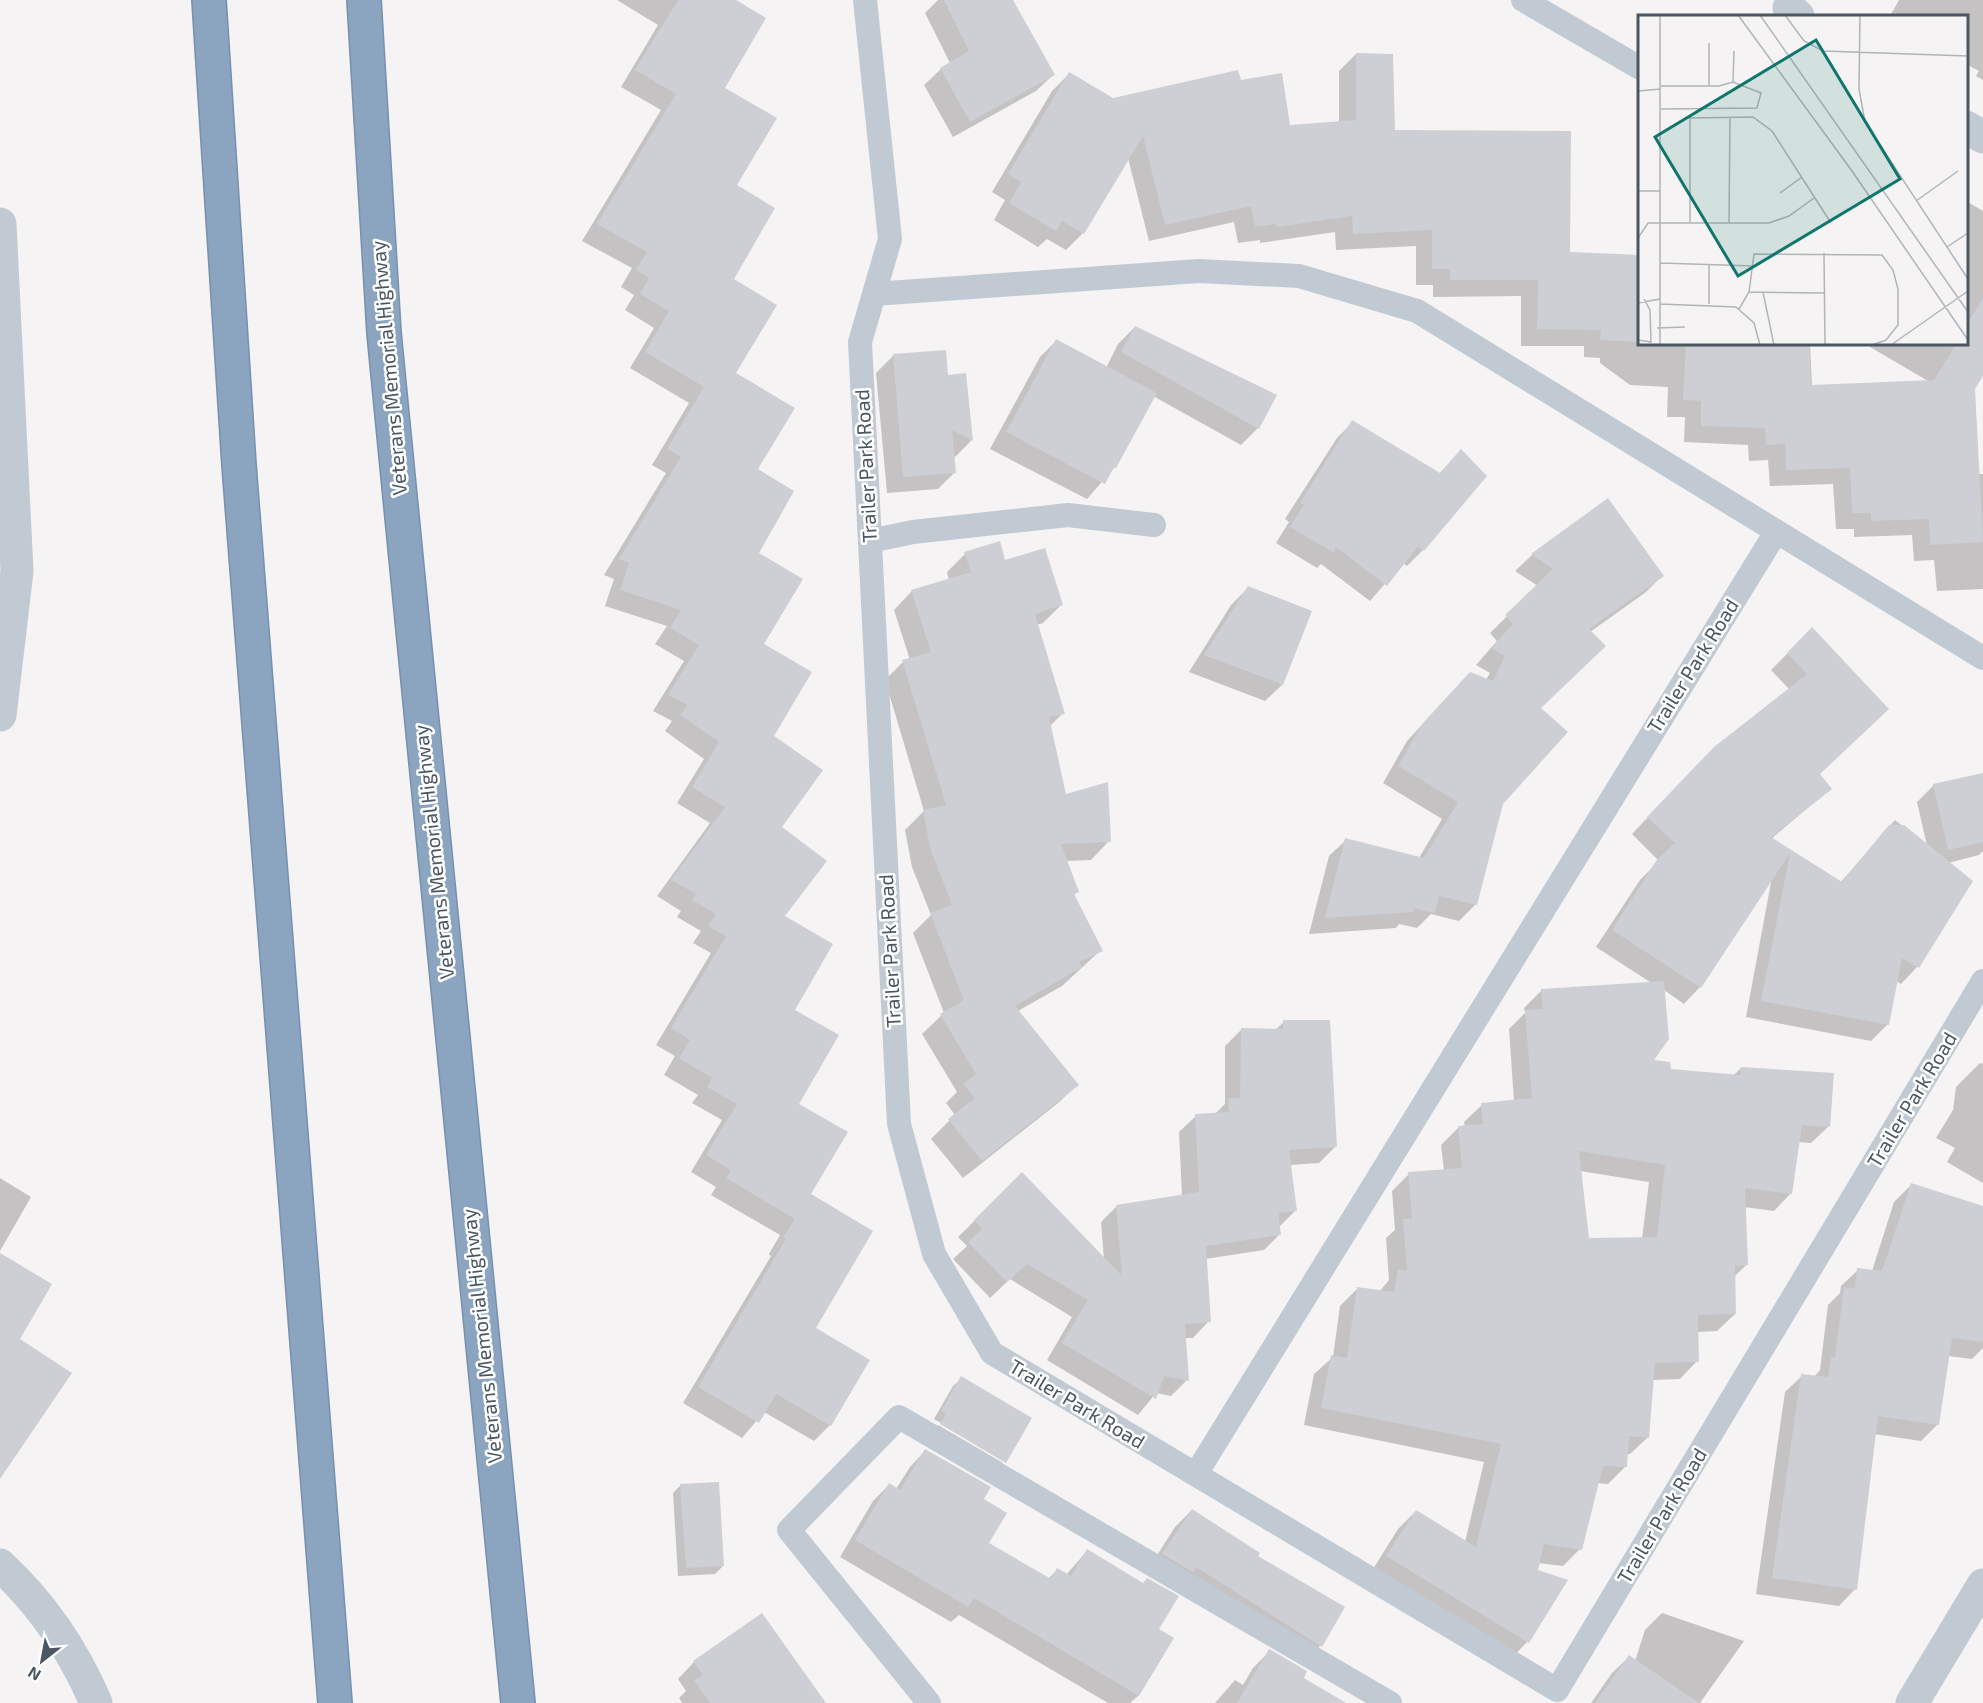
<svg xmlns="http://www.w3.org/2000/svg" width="1983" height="1703" font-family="'Exo 2',sans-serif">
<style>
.shadow{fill:#0003;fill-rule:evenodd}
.building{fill:#cdcfd5;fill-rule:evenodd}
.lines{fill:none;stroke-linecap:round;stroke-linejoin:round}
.motorway-casing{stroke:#7690ad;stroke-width:36}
.service{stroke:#c1cad2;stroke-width:24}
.minor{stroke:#c1cad2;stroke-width:33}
.tertiary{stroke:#c1cad2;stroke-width:33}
.motorway{stroke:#8ba5c1;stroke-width:33}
.labels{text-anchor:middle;stroke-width:5;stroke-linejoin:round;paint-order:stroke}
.street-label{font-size:20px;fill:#4a5661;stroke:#fff}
.inset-road{fill:none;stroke:#b1b4b9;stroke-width:1.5}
.view{fill:#0f766e;fill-opacity:0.15;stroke:#0f766e;stroke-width:3}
.inset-edge{fill:none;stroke:#4a5661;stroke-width:3}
</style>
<rect width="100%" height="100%" fill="#f5f3f3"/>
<path class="shadow" d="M 617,0 L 733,0 L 723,88 L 735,186 L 732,280 L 734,373 L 756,470 L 762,644 L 780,828 L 783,917 L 793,1010 L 797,1104 L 809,1194 L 814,1328 L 830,1425 L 814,1441 L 764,1412 L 742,1438 L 683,1403 L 771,1256 L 769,1254 L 780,1235 L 711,1195 L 716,1187 L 691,1172 L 722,1120 L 692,1103 L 698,1095 L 664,1075 L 675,1056 L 656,1045 L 711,953 L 693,943 L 701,931 L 677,917 L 681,911 L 657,896 L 710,823 L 677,803 L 704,759 L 665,731 L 672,721 L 653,711 L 684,661 L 655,644 L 667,626 L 605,606 L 614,579 L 604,575 L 666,473 L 652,465 L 689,403 L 630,368 L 654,328 L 625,310 L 634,295 L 621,287 L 632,268 L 582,241 L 661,110 L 621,87 L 658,25 Z
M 938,0 L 1012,0 L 1053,75 L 1036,91 L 953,137 L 924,85 L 941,69 L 950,63 L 925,13 Z
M 1899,0 L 1983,0 L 1983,80 L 1976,76 L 1979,71 L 1966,64 L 1966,16 L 1890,16 Z
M 1356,54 L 1394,131 L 1568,254 L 1640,256 L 1640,344 L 1810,344 L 1812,386 L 1928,381 L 1865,344 L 1966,344 L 1966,201 L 1983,211 L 1983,373 L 1973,387 L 1979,474 L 1983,474 L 1983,589 L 1937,591 L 1934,560 L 1914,561 L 1912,535 L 1854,537 L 1854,529 L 1836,529 L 1833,484 L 1770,486 L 1768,460 L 1749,461 L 1748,445 L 1684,442 L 1685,417 L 1667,417 L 1668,387 L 1630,385 L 1600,363 L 1600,358 L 1584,357 L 1584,346 L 1521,346 L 1521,296 L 1433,297 L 1433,285 L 1416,285 L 1416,246 L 1336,250 L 1335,232 L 1260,243 L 1260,240 L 1238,243 L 1234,222 L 1149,241 L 1128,158 L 1083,233 L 1066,250 L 1047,239 L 1038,247 L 994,220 L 1005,200 L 992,192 L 1052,91 L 1069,74 L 1113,100 L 1240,81 L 1289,127 L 1339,123 L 1339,71 Z
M 1135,327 L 1258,428 L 1241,445 L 1153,396 L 1115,467 L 1087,499 L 990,449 L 1040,357 L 1056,341 L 1106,368 L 1118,344 Z
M 893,356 L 946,377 L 965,375 L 971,441 L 955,457 L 953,455 L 955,472 L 938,489 L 887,493 L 876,373 Z
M 1353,422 L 1439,474 L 1461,451 L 1485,476 L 1423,550 L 1407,566 L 1403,563 L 1370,601 L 1321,564 L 1317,568 L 1276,543 L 1289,522 L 1285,519 L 1337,438 Z
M 1608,500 L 1662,576 L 1646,592 L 1590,632 L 1539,709 L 1502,803 L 1475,905 L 1459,921 L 1431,914 L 1417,928 L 1399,924 L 1396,928 L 1309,934 L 1329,856 L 1346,840 L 1419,858 L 1442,819 L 1383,783 L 1407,741 L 1470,673 L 1486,680 L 1490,673 L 1476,665 L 1497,641 L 1490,633 L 1538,586 L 1515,571 L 1532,555 Z
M 965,554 L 1004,562 L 1061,605 L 1043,623 L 1036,625 L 1063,713 L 1049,727 L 1065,795 L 1109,841 L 1091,860 L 1066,861 L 1078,891 L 1073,896 L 1101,950 L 1062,986 L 1018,1011 L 1077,1085 L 1058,1103 L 963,1178 L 931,1139 L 955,1115 L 946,1103 L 957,1092 L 922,1034 L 944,1013 L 913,933 L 931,915 L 912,867 L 905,830 L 924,811 L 885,680 L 903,662 L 910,660 L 894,610 L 912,591 L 949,580 L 947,572 Z
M 1248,588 L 1310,612 L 1282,685 L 1265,701 L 1189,672 L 1231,605 Z
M 1812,629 L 1818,774 L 1830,789 L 1771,839 L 1840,883 L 1895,820 L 1927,846 L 1917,802 L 1934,785 L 1983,784 L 1983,851 L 1979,855 L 1948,863 L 1971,882 L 1917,967 L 1901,984 L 1896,981 L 1888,1024 L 1871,1041 L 1746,1017 L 1772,877 L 1700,987 L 1684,1004 L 1664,990 L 1652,1062 L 1669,1071 L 1733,1076 L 1741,1068 L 1829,1126 L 1811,1143 L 1798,1142 L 1791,1193 L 1774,1211 L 1744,1207 L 1746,1265 L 1734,1277 L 1735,1314 L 1717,1331 L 1697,1332 L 1697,1361 L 1680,1379 L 1652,1380 L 1648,1437 L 1630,1454 L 1626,1454 L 1625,1467 L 1608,1484 L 1597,1483 L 1580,1549 L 1563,1566 L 1538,1563 L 1536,1571 L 1566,1581 L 1527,1642 L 1510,1660 L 1370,1574 L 1398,1529 L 1416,1511 L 1465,1542 L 1484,1462 L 1304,1425 L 1314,1374 L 1333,1357 L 1340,1306 L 1358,1288 L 1380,1291 L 1389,1280 L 1386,1238 L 1395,1230 L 1392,1191 L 1409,1174 L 1444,1171 L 1441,1145 L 1458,1128 L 1465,1127 L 1464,1122 L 1482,1105 L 1514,1101 L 1509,1029 L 1525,1013 L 1524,1008 L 1542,990 L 1653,984 L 1596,947 L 1640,880 L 1659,861 L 1632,834 L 1697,765 L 1789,689 L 1771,670 ZM 1580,1171 L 1649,1182 L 1642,1239 L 1588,1240 Z
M 1284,1022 L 1335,1147 L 1319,1163 L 1289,1165 L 1296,1210 L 1279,1227 L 1280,1234 L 1264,1250 L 1205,1259 L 1209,1321 L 1193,1338 L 1185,1338 L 1187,1380 L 1171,1396 L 1156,1393 L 1138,1415 L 1047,1360 L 1072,1317 L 1010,1279 L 990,1298 L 953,1259 L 967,1246 L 958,1237 L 1022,1174 L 1104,1259 L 1101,1222 L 1117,1206 L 1182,1196 L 1179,1132 L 1196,1116 L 1214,1115 L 1225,1104 L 1225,1046 L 1241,1030 L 1275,1030 Z
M 1980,1063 L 1983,1064 L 1983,1183 L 1947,1162 L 1955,1148 L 1936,1138 L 1953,1110 L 1956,1087 Z
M 0,1178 L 31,1197 L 0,1251 Z
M 1911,1185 L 1983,1208 L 1983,1348 L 1972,1359 L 1948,1356 L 1938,1424 L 1921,1441 L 1874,1434 L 1855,1589 L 1839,1606 L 1756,1594 L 1785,1392 L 1802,1376 L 1814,1377 L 1820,1370 L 1828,1305 L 1840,1293 L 1841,1286 L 1858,1270 L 1872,1271 L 1894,1202 Z
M 962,1378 L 1004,1460 L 934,1419 L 953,1386 Z
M 938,1425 L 1003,1463 L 996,1470 L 933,1433 Z
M 925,1451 L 982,1499 L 987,1543 L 1048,1579 L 1057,1570 L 1066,1575 L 1087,1551 L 1157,1630 L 1172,1639 L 1138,1696 L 1130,1703 L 1108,1703 L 959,1615 L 951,1622 L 840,1557 L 873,1501 L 889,1485 L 896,1489 L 910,1467 Z
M 681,1485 L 723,1566 L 715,1574 L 678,1576 L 673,1493 Z
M 1192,1510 L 1256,1556 L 1320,1646 L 1304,1662 L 1147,1571 L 1175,1527 Z
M 1662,1613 L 1744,1641 L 1700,1703 L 1591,1703 L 1612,1673 L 1629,1657 L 1635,1661 L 1645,1630 Z
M 1270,1651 L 1302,1678 L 1343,1703 L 1215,1703 L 1235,1680 L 1243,1685 L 1253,1668 Z
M 694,1662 L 824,1703 L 682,1703 L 679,1698 L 686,1691 L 678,1679 Z"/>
<path class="building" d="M 678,0 L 736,0 L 766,18 L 725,88 L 777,118 L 737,185 L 775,208 L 734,279 L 777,305 L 736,373 L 795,408 L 758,469 L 794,491 L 759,553 L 803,579 L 764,644 L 812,672 L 774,736 L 823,770 L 782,827 L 827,861 L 785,916 L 833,944 L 795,1010 L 839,1035 L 799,1104 L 848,1132 L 811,1194 L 873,1231 L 816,1328 L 870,1360 L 831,1426 L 776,1394 L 759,1423 L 698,1387 L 786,1239 L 783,1238 L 795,1219 L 726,1178 L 731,1170 L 706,1155 L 737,1104 L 707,1087 L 712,1078 L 679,1058 L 690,1040 L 671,1028 L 726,936 L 708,926 L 716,914 L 692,900 L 696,894 L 671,880 L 725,807 L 692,787 L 719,742 L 680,715 L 687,705 L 668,695 L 699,645 L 670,628 L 681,610 L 620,590 L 629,563 L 619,559 L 681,457 L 667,449 L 704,387 L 645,352 L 669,311 L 640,294 L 649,278 L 636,270 L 647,252 L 597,224 L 676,94 L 635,70 Z
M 944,0 L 1013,0 L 1055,75 L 970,122 L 940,68 L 969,51 Z
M 1356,53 L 1393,54 L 1395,130 L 1571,131 L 1570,252 L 1640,255 L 1640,342 L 1600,340 L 1601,330 L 1537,329 L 1538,280 L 1450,280 L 1450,269 L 1432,269 L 1432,230 L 1353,234 L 1352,216 L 1277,227 L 1276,224 L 1255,227 L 1251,206 L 1165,225 L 1143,136 L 1084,234 L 1062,221 L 1056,231 L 1009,203 L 1021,182 L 1008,174 L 1069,72 L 1113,98 L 1238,70 L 1241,80 L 1282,73 L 1290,125 L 1356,120 Z
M 1983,298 L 1983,376 L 1975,389 L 1983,542 L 1930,545 L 1929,519 L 1871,521 L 1871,513 L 1852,513 L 1850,468 L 1786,470 L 1785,444 L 1766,445 L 1765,428 L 1701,426 L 1701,401 L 1683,400 L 1686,344 L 1809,344 L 1811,385 L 1934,380 L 1956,344 L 1966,344 L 1966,326 Z
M 1135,326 L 1277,395 L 1259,429 L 1121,352 Z
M 1056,339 L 1157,393 L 1116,468 L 1114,467 L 1105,484 L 1006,432 Z
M 946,350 L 948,375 L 966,373 L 973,441 L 952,430 L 956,473 L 903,477 L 893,354 Z
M 1352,420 L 1440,473 L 1461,449 L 1487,476 L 1424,551 L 1418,546 L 1387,586 L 1336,547 L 1334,553 L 1290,527 L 1304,505 L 1300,503 Z
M 1608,498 L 1664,576 L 1589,629 L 1606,646 L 1541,708 L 1568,732 L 1503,804 L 1477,905 L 1439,896 L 1435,913 L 1414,908 L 1414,912 L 1325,918 L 1345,838 L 1424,858 L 1458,802 L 1398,766 L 1423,723 L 1470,672 L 1493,681 L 1505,656 L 1491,648 L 1513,624 L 1505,615 L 1553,569 L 1531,554 Z
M 1000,541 L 1005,560 L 1045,548 L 1063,605 L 1035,614 L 1065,714 L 1049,717 L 1066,794 L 1108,782 L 1111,842 L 1061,844 L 1079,892 L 1074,894 L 1103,951 L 1079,962 L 1082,967 L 1015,1006 L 1079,1085 L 982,1161 L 948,1119 L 975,1098 L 963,1084 L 976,1074 L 940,1014 L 964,1000 L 930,913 L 952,905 L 930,848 L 923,810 L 946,805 L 902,660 L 931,652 L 911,590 L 971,572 L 964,552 Z
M 1248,586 L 1312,611 L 1283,685 L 1204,655 Z
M 1812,627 L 1889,709 L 1820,774 L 1832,789 L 1771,837 L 1842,882 L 1889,825 L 1904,825 L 1973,881 L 1919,968 L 1902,958 L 1889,1025 L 1761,1001 L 1790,853 L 1701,988 L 1612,930 L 1656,861 L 1675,843 L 1647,817 L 1714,747 L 1807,674 L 1787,653 Z
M 1983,773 L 1983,842 L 1948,850 L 1933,784 Z
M 1664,981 L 1669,1039 L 1654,1060 L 1670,1062 L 1671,1069 L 1740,1075 L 1741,1067 L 1834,1073 L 1830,1127 L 1802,1125 L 1792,1194 L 1745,1188 L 1748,1265 L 1735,1266 L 1736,1314 L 1698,1315 L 1699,1362 L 1655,1363 L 1649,1438 L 1629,1436 L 1627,1467 L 1603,1466 L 1582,1550 L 1544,1544 L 1538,1570 L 1568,1580 L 1529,1643 L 1386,1556 L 1416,1510 L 1476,1547 L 1501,1444 L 1321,1408 L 1331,1355 L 1347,1358 L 1357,1287 L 1394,1292 L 1398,1269 L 1407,1271 L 1403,1219 L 1412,1219 L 1408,1172 L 1462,1168 L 1458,1126 L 1483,1124 L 1481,1103 L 1532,1098 L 1525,1010 L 1543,1009 L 1541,989 ZM 1579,1151 L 1665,1165 L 1657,1237 L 1589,1238 Z
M 1283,1020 L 1330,1020 L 1337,1147 L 1289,1150 L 1297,1211 L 1278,1213 L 1281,1235 L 1206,1246 L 1211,1322 L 1185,1324 L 1189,1381 L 1164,1376 L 1156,1399 L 1062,1343 L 1088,1300 L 1027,1264 L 1007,1282 L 968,1242 L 982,1229 L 974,1220 L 1022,1172 L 1122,1276 L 1116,1205 L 1199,1192 L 1195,1114 L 1229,1112 L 1228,1098 L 1240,1098 L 1241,1028 L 1283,1029 Z
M 1911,1183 L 1983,1206 L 1983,1342 L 1952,1338 L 1939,1425 L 1878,1416 L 1857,1590 L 1772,1578 L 1801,1374 L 1828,1377 L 1831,1357 L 1835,1357 L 1844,1287 L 1855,1288 L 1857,1268 L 1882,1271 Z
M 0,1253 L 52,1284 L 20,1339 L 72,1373 L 0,1479 Z
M 961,1376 L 1032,1418 L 1006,1463 L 940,1424 L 946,1414 L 941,1411 Z
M 925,1449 L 991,1487 L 984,1499 L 1007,1513 L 989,1543 L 1051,1579 L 1057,1568 L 1071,1576 L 1087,1549 L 1143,1583 L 1147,1578 L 1179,1596 L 1159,1629 L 1174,1638 L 1139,1696 L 974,1598 L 968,1607 L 855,1540 L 889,1483 L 900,1490 Z
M 719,1482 L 724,1566 L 686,1568 L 680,1484 Z
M 1192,1509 L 1260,1553 L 1258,1556 L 1345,1607 L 1322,1647 L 1196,1567 L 1193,1572 L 1162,1554 Z
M 762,1613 L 826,1703 L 710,1703 L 694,1680 L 703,1675 L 693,1661 Z
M 1269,1649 L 1307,1671 L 1304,1678 L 1346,1703 L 1237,1703 Z
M 1629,1655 L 1699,1703 L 1595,1703 Z"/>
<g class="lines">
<defs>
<path id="motorway" d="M 209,0 L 239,465 L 335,1703
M 364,0 L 384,333 L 518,1703"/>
</defs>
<use href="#motorway" class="motorway-casing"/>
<path class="service" d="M 865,0 L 890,239 L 860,342 L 899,1124 L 934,1254 L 992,1353 L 1557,1690 L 1983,981
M 1523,0 L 1640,68
M 874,294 L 1199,271 L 1299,276 L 1417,311 L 1983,658
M 870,541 L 913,532 L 1068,515 L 1154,525
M 1196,1474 L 1776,532
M 929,1703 L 789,1530 L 899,1417 L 1390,1703"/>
<path class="minor" d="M 1789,8 L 1798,16
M 1966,127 L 1983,137
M 1912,1703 L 1983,1585"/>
<path class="tertiary" d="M 0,224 L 17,571 L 0,715
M 0,1565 C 41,1603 74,1651 96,1703"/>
<use href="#motorway" class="motorway"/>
</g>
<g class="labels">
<g class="street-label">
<text transform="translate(389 368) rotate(-95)" y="7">Veterans Memorial Highway</text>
<text transform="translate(866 466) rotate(-93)" y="7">Trailer Park Road</text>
<text transform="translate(1693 666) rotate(-58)" y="7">Trailer Park Road</text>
<text transform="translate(434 852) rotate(-96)" y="7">Veterans Memorial Highway</text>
<text transform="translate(890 951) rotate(-93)" y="7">Trailer Park Road</text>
<text transform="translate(1912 1100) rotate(-59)" y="7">Trailer Park Road</text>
<text transform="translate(482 1336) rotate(-96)" y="7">Veterans Memorial Highway</text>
<text transform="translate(1077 1404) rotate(31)" y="7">Trailer Park Road</text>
<text transform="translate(1662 1516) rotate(-59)" y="7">Trailer Park Road</text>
</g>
</g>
<g transform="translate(1638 15)">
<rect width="330" height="330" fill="#f5f3f3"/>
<path class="inset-road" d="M 22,0 L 22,330M 100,0 L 214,156 L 330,325M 122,0 L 330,297M 147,0 L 166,26 L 185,36 L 330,41M 222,0 L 221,74 L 227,107 L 330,264M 95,67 L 96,36M 23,71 L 81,71 L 95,67M 71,71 L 71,28M 0,76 L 23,74M 23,94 L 119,93 L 123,78 L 95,67M 0,176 L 23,176M 142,178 L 164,162M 278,186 L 320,156M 52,207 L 52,103 L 115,102 L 134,116 L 193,208M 91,207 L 92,102M 0,223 L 10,208 L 131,208 L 151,201 L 176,183M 309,232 L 330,218M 186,238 L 187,330M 22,248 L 116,251M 111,277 L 187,278M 125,277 L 136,330M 0,288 L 22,284M 22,289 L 98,292 L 116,308 L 122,330M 71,289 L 71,250M 101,294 L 111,277 L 116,239 L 244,240 L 255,255 L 260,274 L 260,310 L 248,325 L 234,330M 19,313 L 47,312M 0,325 L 13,327 L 12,295 L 6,284M 253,330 L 330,276"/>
<path class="view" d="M 178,25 L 262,164 L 100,261 L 17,122 Z"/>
<rect width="330" height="330" class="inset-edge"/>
</g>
<g transform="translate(42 1661) rotate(211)" stroke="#ffffff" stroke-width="4.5" paint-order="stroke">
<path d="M0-4.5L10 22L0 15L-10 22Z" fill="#4a5661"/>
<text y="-9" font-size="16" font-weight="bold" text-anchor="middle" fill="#4a5661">N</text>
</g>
</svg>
